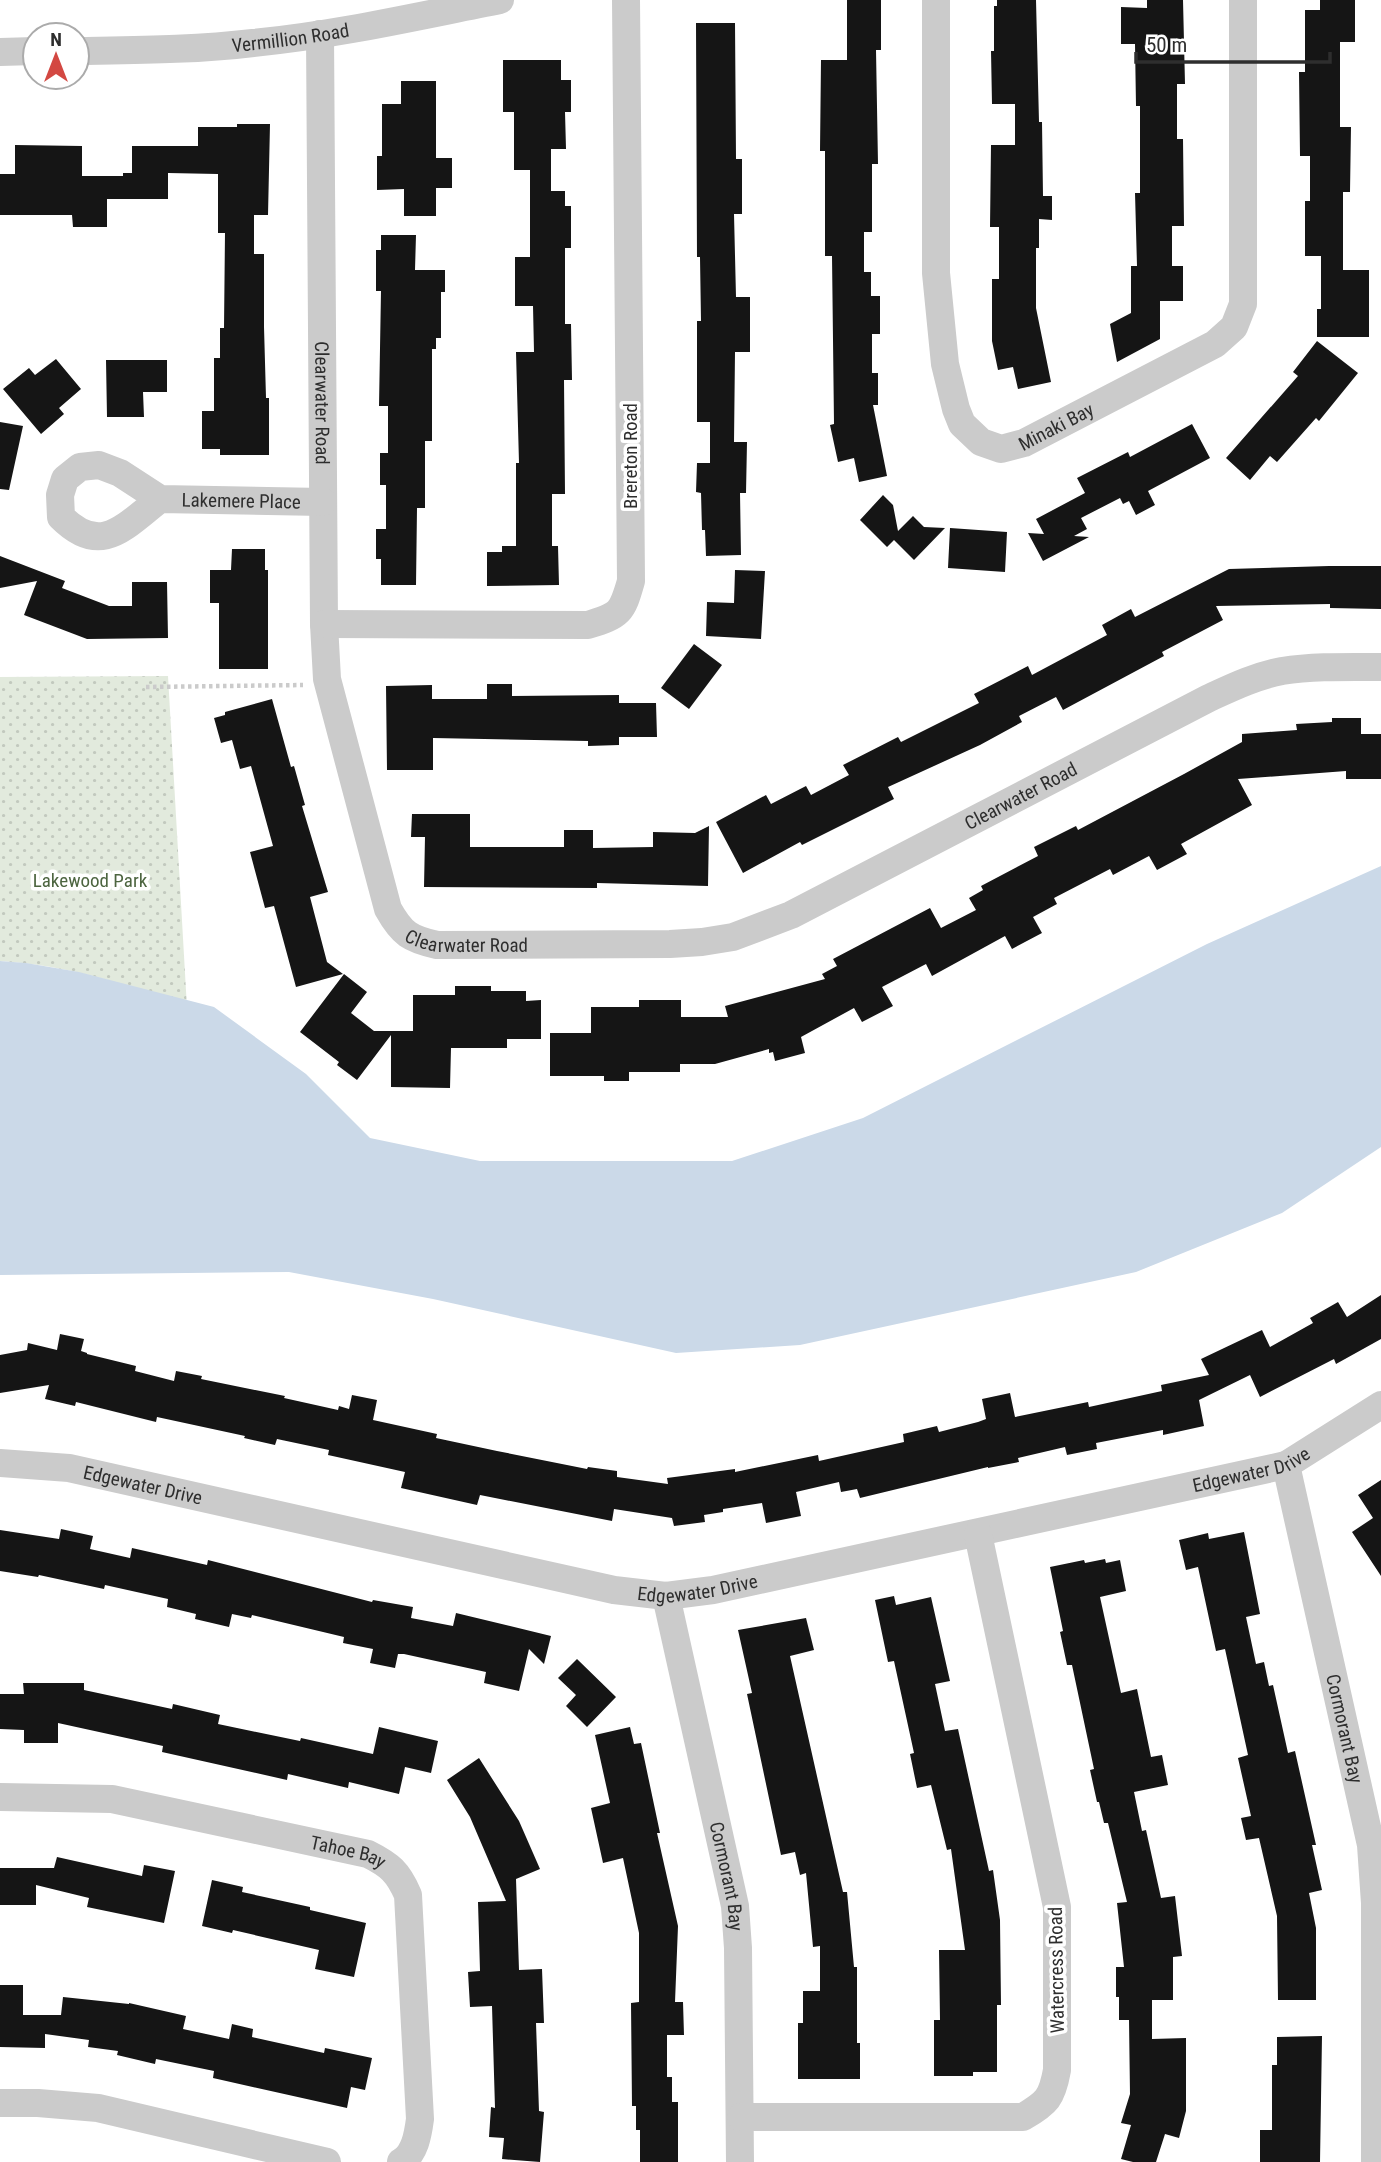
<svg xmlns="http://www.w3.org/2000/svg" width="1381" height="2162" font-family="'Roboto Condensed',sans-serif">
<style>
.park{fill:url(#park-dots)}
.water{fill:#cbd9e8}
.building{fill:#151515}
.lines{fill:none;stroke-linecap:round;stroke-linejoin:round}
.path{stroke:#cbcbcb;stroke-width:4.5;stroke-dasharray:3.5 3.5;stroke-linecap:butt}
.minor{stroke:#cbcbcb;stroke-width:28}
.labels{text-anchor:middle;stroke-width:7;stroke-linejoin:round;paint-order:stroke}
.street-label{font-size:19px;fill:#2e2e2e;stroke:#fff}
.park-label{font-size:19px;fill:#4d6540;stroke:#fff}
</style>
<defs>
<pattern id="park-dots" width="8" height="8" patternUnits="userSpaceOnUse" patternTransform="scale(1.75)"><rect width="8" height="8" fill="#e2eadd"/><path d="M2 2h.1M6 6h.1" fill="none" stroke="#c2c9be" stroke-width="1.8" stroke-linecap="round"/></pattern>
</defs>
<rect width="100%" height="100%" fill="#fff"/>
<path class="park" d="M 168,676 L 187,1008 C 127,983 65,965 0,961 L 0,677 Z"/>
<path class="water" d="M 1381,866 L 1381,1147 L 1282,1213 L 1136,1272 L 800,1345 L 676,1353 L 433,1299 L 289,1272 L 0,1275 L 0,961 L 26,963 L 79,972 L 214,1007 L 306,1074 L 370,1138 L 480,1161 L 732,1161 L 863,1118 L 1207,944 Z"/>
<path class="building" d="M 847,0 L 881,0 L 881,50 L 876,50 L 878,164 L 872,164 L 872,232 L 864,232 L 864,272 L 871,272 L 871,296 L 880,296 L 880,334 L 872,334 L 872,373 L 878,373 L 878,405 L 873,405 L 887,476 L 859,482 L 854,458 L 838,462 L 830,425 L 834,424 L 832,256 L 825,256 L 825,151 L 820,151 L 821,60 L 847,60 Z
M 997,0 L 1036,0 L 1039,122 L 1042,122 L 1043,196 L 1052,196 L 1052,220 L 1039,219 L 1039,248 L 1036,248 L 1036,308 L 1051,382 L 1018,389 L 1013,367 L 998,370 L 992,341 L 992,279 L 999,279 L 999,227 L 990,227 L 991,145 L 1015,145 L 1015,104 L 992,104 L 991,51 L 994,51 L 994,6 L 997,6 Z
M 1147,0 L 1183,0 L 1185,84 L 1177,84 L 1177,139 L 1183,139 L 1184,226 L 1172,226 L 1172,266 L 1183,266 L 1183,301 L 1160,301 L 1160,339 L 1117,362 L 1110,324 L 1131,313 L 1131,266 L 1137,266 L 1135,193 L 1140,193 L 1140,106 L 1136,106 L 1135,44 L 1121,44 L 1121,7 L 1147,8 Z
M 1320,0 L 1355,0 L 1355,42 L 1340,42 L 1340,127 L 1351,127 L 1350,192 L 1343,192 L 1343,270 L 1369,270 L 1369,337 L 1317,337 L 1317,309 L 1321,309 L 1321,256 L 1305,256 L 1305,201 L 1310,201 L 1310,156 L 1300,156 L 1299,72 L 1305,72 L 1305,10 L 1320,10 Z
M 696,23 L 735,23 L 736,159 L 742,159 L 742,214 L 734,214 L 736,297 L 750,297 L 750,352 L 735,352 L 734,442 L 747,442 L 746,493 L 740,493 L 741,555 L 706,556 L 705,530 L 702,530 L 701,493 L 696,492 L 697,463 L 710,463 L 710,422 L 697,422 L 697,321 L 701,321 L 700,257 L 697,257 Z
M 503,60 L 561,60 L 561,80 L 571,80 L 571,112 L 565,112 L 566,149 L 551,149 L 551,191 L 565,191 L 565,206 L 571,206 L 571,248 L 565,248 L 565,324 L 571,324 L 572,380 L 564,380 L 565,494 L 552,494 L 552,546 L 558,546 L 559,585 L 487,586 L 487,552 L 502,552 L 502,546 L 516,546 L 516,463 L 519,463 L 516,352 L 534,352 L 533,306 L 515,306 L 515,257 L 530,257 L 530,170 L 514,170 L 514,112 L 503,112 Z
M 401,81 L 436,81 L 436,158 L 452,158 L 452,188 L 436,188 L 436,216 L 404,216 L 404,189 L 377,190 L 377,156 L 382,156 L 382,104 L 401,104 Z
M 237,124 L 270,124 L 268,215 L 254,215 L 254,254 L 264,254 L 264,327 L 266,398 L 269,398 L 269,455 L 220,455 L 220,449 L 202,449 L 202,411 L 214,411 L 214,358 L 220,358 L 220,328 L 224,328 L 225,233 L 218,233 L 218,174 L 168,173 L 168,199 L 107,199 L 107,227 L 73,227 L 72,215 L 0,215 L 0,174 L 15,174 L 15,145 L 82,146 L 82,176 L 123,176 L 123,173 L 132,173 L 132,146 L 198,146 L 198,127 L 237,127 Z
M 381,235 L 416,235 L 415,270 L 445,270 L 445,292 L 441,292 L 441,338 L 436,338 L 436,349 L 432,349 L 432,441 L 425,441 L 425,508 L 417,508 L 416,585 L 381,585 L 381,559 L 376,559 L 376,529 L 386,529 L 386,485 L 380,485 L 380,453 L 388,453 L 388,406 L 379,406 L 381,291 L 376,291 L 376,250 L 381,250 Z
M 1317,341 L 1358,373 L 1319,421 L 1316,418 L 1277,462 L 1270,456 L 1250,480 L 1226,458 L 1298,376 L 1293,372 Z
M 56,359 L 81,389 L 59,408 L 64,414 L 41,434 L 3,389 L 29,368 L 35,375 Z
M 106,360 L 167,360 L 167,392 L 143,392 L 144,417 L 107,417 Z
M 0,422 L 23,426 L 9,490 L 0,489 Z
M 1192,424 L 1210,458 L 1148,491 L 1155,505 L 1136,515 L 1129,501 L 1123,504 L 1120,498 L 1081,518 L 1087,529 L 1074,536 L 1089,537 L 1043,561 L 1028,533 L 1044,534 L 1036,519 L 1085,493 L 1077,478 L 1128,452 L 1130,457 Z
M 883,495 L 893,505 L 898,531 L 913,516 L 924,527 L 945,528 L 914,560 L 894,540 L 887,547 L 860,520 Z
M 950,528 L 1007,532 L 1005,572 L 948,568 Z
M 232,549 L 265,549 L 265,570 L 268,570 L 268,669 L 219,669 L 219,603 L 210,603 L 210,570 L 231,570 Z
M 0,556 L 65,581 L 62,588 L 109,606 L 132,606 L 132,582 L 167,582 L 168,638 L 87,639 L 24,615 L 37,581 L 0,588 Z
M 1329,566 L 1381,566 L 1381,609 L 1330,608 L 1330,604 L 1216,606 L 1223,620 L 1162,652 L 1164,656 L 1063,710 L 1056,697 L 1019,716 L 1022,722 L 980,745 L 888,787 L 894,799 L 802,845 L 800,842 L 743,873 L 716,822 L 766,795 L 771,804 L 806,786 L 811,795 L 849,775 L 843,765 L 898,737 L 901,742 L 979,703 L 974,694 L 1028,666 L 1032,675 L 1107,635 L 1102,625 L 1131,609 L 1135,617 L 1229,569 Z
M 735,570 L 765,571 L 761,639 L 706,636 L 707,602 L 734,603 Z
M 694,644 L 722,665 L 689,709 L 661,688 Z
M 487,684 L 512,684 L 512,696 L 619,695 L 619,703 L 656,703 L 657,737 L 619,737 L 619,745 L 588,746 L 588,741 L 433,738 L 433,770 L 387,770 L 386,686 L 432,685 L 432,699 L 487,699 Z
M 272,699 L 291,767 L 294,766 L 305,805 L 302,806 L 328,892 L 310,897 L 327,962 L 343,974 L 296,987 L 274,906 L 265,908 L 250,852 L 273,846 L 251,766 L 240,769 L 232,740 L 221,743 L 214,718 L 225,715 L 225,712 Z
M 1332,718 L 1361,718 L 1361,734 L 1381,734 L 1381,779 L 1346,779 L 1346,771 L 1238,779 L 1252,805 L 1181,844 L 1187,854 L 1157,870 L 1149,856 L 1113,875 L 1110,869 L 1054,898 L 1057,904 L 1033,917 L 1042,933 L 1012,949 L 1005,936 L 932,976 L 926,964 L 882,987 L 893,1006 L 862,1022 L 854,1008 L 801,1037 L 805,1053 L 775,1061 L 773,1052 L 769,1053 L 769,1049 L 715,1064 L 680,1064 L 680,1072 L 629,1072 L 629,1081 L 604,1081 L 604,1076 L 550,1076 L 550,1033 L 591,1033 L 591,1007 L 639,1007 L 639,1000 L 681,1000 L 681,1017 L 728,1017 L 725,1006 L 825,979 L 822,974 L 837,966 L 833,959 L 930,908 L 941,928 L 976,910 L 969,898 L 983,890 L 981,886 L 1038,856 L 1034,847 L 1076,826 L 1078,830 L 1184,774 L 1242,742 L 1242,734 L 1297,730 L 1296,724 L 1332,722 Z
M 412,814 L 470,814 L 470,847 L 564,847 L 564,830 L 593,830 L 593,848 L 653,847 L 653,832 L 695,833 L 709,826 L 708,886 L 597,883 L 597,888 L 424,887 L 425,837 L 411,837 Z
M 344,974 L 367,992 L 351,1013 L 374,1031 L 413,1031 L 413,995 L 455,995 L 455,986 L 491,986 L 491,991 L 526,991 L 526,1001 L 541,1000 L 541,1039 L 507,1039 L 507,1048 L 451,1048 L 450,1088 L 391,1087 L 391,1035 L 357,1080 L 337,1065 L 339,1062 L 300,1032 Z
M 1381,1295 L 1381,1339 L 1336,1364 L 1334,1359 L 1260,1397 L 1250,1375 L 1199,1400 L 1204,1426 L 1163,1435 L 1163,1430 L 1096,1443 L 1097,1449 L 1067,1455 L 1065,1447 L 1018,1458 L 1019,1462 L 988,1468 L 988,1467 L 860,1498 L 857,1489 L 841,1492 L 839,1482 L 796,1492 L 801,1516 L 766,1523 L 762,1503 L 723,1509 L 723,1512 L 704,1515 L 705,1522 L 674,1526 L 672,1518 L 614,1509 L 612,1521 L 480,1495 L 477,1505 L 401,1488 L 405,1472 L 328,1455 L 329,1450 L 277,1439 L 275,1445 L 244,1438 L 245,1436 L 157,1417 L 156,1422 L 76,1402 L 75,1406 L 45,1399 L 49,1385 L 0,1393 L 0,1355 L 27,1350 L 28,1343 L 57,1350 L 60,1334 L 84,1339 L 81,1351 L 87,1353 L 87,1354 L 136,1366 L 135,1371 L 174,1381 L 176,1371 L 202,1376 L 201,1379 L 285,1396 L 284,1398 L 338,1410 L 339,1406 L 349,1409 L 352,1395 L 377,1400 L 373,1420 L 437,1434 L 436,1438 L 497,1451 L 587,1469 L 588,1467 L 617,1471 L 617,1477 L 668,1484 L 667,1478 L 735,1469 L 735,1472 L 818,1455 L 819,1461 L 904,1442 L 903,1434 L 937,1426 L 939,1432 L 978,1422 L 986,1419 L 982,1399 L 1010,1393 L 1015,1417 L 1088,1402 L 1089,1407 L 1162,1391 L 1161,1385 L 1209,1375 L 1201,1359 L 1262,1330 L 1270,1347 L 1313,1323 L 1310,1318 L 1338,1302 L 1347,1317 Z
M 1381,1480 L 1381,1576 L 1352,1532 L 1373,1518 L 1358,1495 Z
M 61,1529 L 93,1536 L 90,1549 L 130,1558 L 132,1548 L 207,1565 L 208,1560 L 372,1602 L 373,1600 L 413,1607 L 411,1618 L 453,1626 L 456,1613 L 551,1636 L 544,1664 L 529,1649 L 519,1691 L 484,1683 L 486,1672 L 404,1654 L 398,1654 L 395,1668 L 370,1663 L 373,1649 L 343,1643 L 344,1637 L 252,1615 L 251,1618 L 232,1614 L 229,1627 L 195,1619 L 196,1614 L 167,1607 L 168,1599 L 105,1585 L 104,1589 L 39,1575 L 38,1577 L 0,1571 L 0,1530 L 59,1539 Z
M 1244,1532 L 1260,1614 L 1246,1617 L 1256,1664 L 1264,1662 L 1269,1686 L 1273,1685 L 1288,1753 L 1295,1751 L 1316,1845 L 1312,1845 L 1322,1890 L 1309,1893 L 1316,1928 L 1316,2000 L 1278,2000 L 1277,1916 L 1259,1838 L 1246,1840 L 1241,1818 L 1251,1816 L 1238,1758 L 1248,1755 L 1225,1649 L 1216,1651 L 1198,1567 L 1186,1570 L 1179,1540 L 1208,1533 L 1209,1539 Z
M 1105,1559 L 1106,1563 L 1120,1560 L 1126,1591 L 1100,1597 L 1121,1693 L 1137,1689 L 1151,1757 L 1162,1755 L 1168,1785 L 1134,1792 L 1142,1831 L 1146,1830 L 1161,1898 L 1175,1896 L 1182,1956 L 1173,1957 L 1173,2000 L 1152,2000 L 1152,2039 L 1186,2038 L 1186,2111 L 1179,2138 L 1165,2134 L 1156,2162 L 1133,2162 L 1121,2159 L 1131,2125 L 1121,2123 L 1130,2094 L 1129,2020 L 1119,2020 L 1119,1997 L 1116,1997 L 1116,1967 L 1124,1967 L 1117,1903 L 1127,1902 L 1108,1823 L 1104,1823 L 1099,1802 L 1097,1802 L 1090,1770 L 1094,1769 L 1072,1665 L 1067,1665 L 1060,1632 L 1063,1631 L 1050,1567 L 1084,1560 L 1085,1563 Z
M 894,1596 L 896,1605 L 931,1597 L 950,1681 L 935,1684 L 945,1731 L 958,1729 L 989,1871 L 993,1870 L 1000,1920 L 1001,2005 L 997,2005 L 997,2072 L 973,2072 L 973,2076 L 934,2076 L 934,2020 L 940,2020 L 939,1950 L 965,1950 L 951,1849 L 947,1850 L 931,1785 L 917,1788 L 910,1754 L 914,1753 L 894,1661 L 888,1662 L 875,1600 Z
M 806,1618 L 814,1650 L 790,1656 L 843,1892 L 847,1892 L 854,1967 L 857,1967 L 857,2043 L 860,2043 L 860,2079 L 798,2079 L 798,2023 L 803,2023 L 803,1991 L 820,1991 L 820,1946 L 813,1947 L 806,1873 L 800,1875 L 795,1852 L 781,1855 L 747,1694 L 752,1693 L 738,1630 Z
M 577,1659 L 616,1697 L 587,1727 L 566,1706 L 576,1695 L 558,1678 Z
M 23,1683 L 84,1683 L 84,1690 L 172,1709 L 173,1704 L 220,1715 L 218,1724 L 300,1741 L 301,1738 L 373,1754 L 379,1727 L 438,1741 L 431,1773 L 405,1767 L 399,1794 L 349,1782 L 348,1788 L 288,1774 L 287,1780 L 162,1752 L 163,1746 L 58,1723 L 58,1743 L 24,1743 L 24,1730 L 0,1729 L 0,1694 L 24,1694 Z
M 630,1727 L 634,1744 L 641,1743 L 660,1833 L 657,1833 L 678,1926 L 675,2002 L 683,2002 L 684,2035 L 667,2035 L 667,2077 L 672,2077 L 672,2102 L 678,2102 L 678,2162 L 640,2162 L 640,2130 L 636,2130 L 636,2106 L 632,2106 L 631,2003 L 639,2002 L 639,1933 L 623,1858 L 603,1863 L 591,1808 L 610,1803 L 595,1735 Z
M 479,1758 L 519,1821 L 540,1869 L 516,1879 L 519,1970 L 542,1969 L 544,2023 L 536,2023 L 539,2111 L 544,2112 L 540,2162 L 502,2159 L 504,2138 L 489,2137 L 491,2107 L 495,2108 L 492,2006 L 470,2007 L 468,1972 L 480,1971 L 478,1902 L 506,1901 L 470,1817 L 447,1780 Z
M 57,1857 L 142,1876 L 144,1865 L 175,1871 L 164,1923 L 87,1907 L 89,1898 L 36,1885 L 36,1905 L 0,1905 L 0,1868 L 54,1868 Z
M 212,1880 L 243,1887 L 242,1892 L 310,1907 L 310,1910 L 366,1923 L 354,1977 L 315,1969 L 319,1950 L 233,1930 L 232,1933 L 202,1926 Z
M 0,1985 L 23,1985 L 23,2015 L 61,2015 L 63,1997 L 129,2004 L 129,2003 L 186,2016 L 183,2029 L 229,2039 L 232,2024 L 253,2029 L 252,2037 L 324,2053 L 325,2048 L 372,2058 L 365,2090 L 351,2087 L 347,2108 L 213,2078 L 214,2071 L 156,2059 L 155,2064 L 117,2055 L 118,2051 L 88,2047 L 89,2040 L 45,2034 L 45,2048 L 0,2047 Z
M 1322,2036 L 1320,2162 L 1260,2162 L 1260,2130 L 1272,2130 L 1272,2065 L 1277,2065 L 1277,2037 Z"/>
<g class="lines">
<path class="path" d="M 146,687 L 303,685"/>
<g class="minor">
<path id="s1" d="M 936,0 L 936,273 L 945,364 L 956,409 L 962,424 L 981,442 L 1001,449 L 1024,443 L 1215,344 L 1234,327 L 1243,304 L 1243,0"/>
<path id="s2" d="M 320,34 L 324,624 L 327,679 L 388,909 C 402,934 410,939 437,945 L 670,944 L 702,942 L 733,937 L 791,915 L 1209,698 C 1233,687 1256,676 1282,671 C 1314,666 1348,667 1381,667"/>
<path id="s3" d="M 77,51 C 136,50 195,50 253,43 C 336,35 418,16 500,0"/>
<path d="M 0,52 L 35,51"/>
<path id="s4" d="M 160,499 C 124,527 101,557 61,517 L 60,495 L 65,479 L 80,467 L 99,465 L 120,473 L 160,499 L 323,502"/>
<path d="M 324,624 L 588,625 C 620,615 622,613 631,581 L 626,0"/>
<path id="s5" d="M 0,1463 L 69,1468 L 614,1590 L 666,1596 L 713,1590 L 1286,1465 L 1381,1405"/>
<path id="s6" d="M 1286,1465 L 1371,1845 L 1375,1903 L 1375,2162"/>
<path id="s7" d="M 666,1596 L 735,1906 L 738,1948 L 740,2162"/>
<path id="s8" d="M 0,1797 L 112,1799 L 368,1854 C 390,1865 398,1872 408,1895 L 420,2119 C 418,2134 415,2154 401,2162"/>
<path d="M 0,2103 L 38,2103 L 98,2108 L 327,2162"/>
<path d="M 741,2117 L 1023,2117 C 1047,2103 1052,2098 1057,2070 L 1057,1907 L 978,1534"/>
</g>
</g>
<g class="labels">
<g class="street-label">
<text dy="7" stroke="none"><textPath href="#s3" startOffset="214">Vermillion Road</textPath></text>
<text dy="7" stroke="none"><textPath href="#s2" startOffset="369">Clearwater Road</textPath></text>
<text dy="7" stroke="none"><textPath href="#s1" startOffset="534">Minaki Bay</textPath></text>
<text transform="translate(630 456) rotate(-90)" y="7">Brereton Road</text>
<text dy="7" stroke="none"><textPath href="#s4" startOffset="345">Lakemere Place</textPath></text>
<text dy="7" stroke="none"><textPath href="#s2" startOffset="1564">Clearwater Road</textPath></text>
<text dy="7" stroke="none"><textPath href="#s2" startOffset="976">Clearwater Road</textPath></text>
<text dy="7" stroke="none"><textPath href="#s5" startOffset="1279">Edgewater Drive</textPath></text>
<text dy="7" stroke="none"><textPath href="#s5" startOffset="145">Edgewater Drive</textPath></text>
<text dy="7" stroke="none"><textPath href="#s5" startOffset="712">Edgewater Drive</textPath></text>
<text dy="7" stroke="none"><textPath href="#s6" startOffset="270">Cormorant Bay</textPath></text>
<text dy="7" stroke="none"><textPath href="#s8" startOffset="354">Tahoe Bay</textPath></text>
<text dy="7" stroke="none"><textPath href="#s7" startOffset="287">Cormorant Bay</textPath></text>
<text transform="translate(1056 1970) rotate(-91)" y="7">Watercress Road</text>
</g>
<g class="park-label">
<text x="90" y="887">Lakewood Park</text>
</g>
</g>
<g transform="translate(56 56)"><circle r="33" fill="#ffffff" stroke="#ababab" stroke-width="2"/>
<path d="M0-5L12 26L0 18L-12 26Z" fill="#d34842"/>
<text y="-10" font-size="19" font-weight="bold" text-anchor="middle" fill="#2e2e2e">N</text>
</g>
<path d="M1136 52v10h194v-10" fill="none" stroke="#2e2e2e" stroke-width="3.5"/>
<text x="1146" y="52" font-size="21" fill="#2e2e2e" stroke="#ffffff" stroke-width="5" paint-order="stroke">50 m</text>
</svg>
